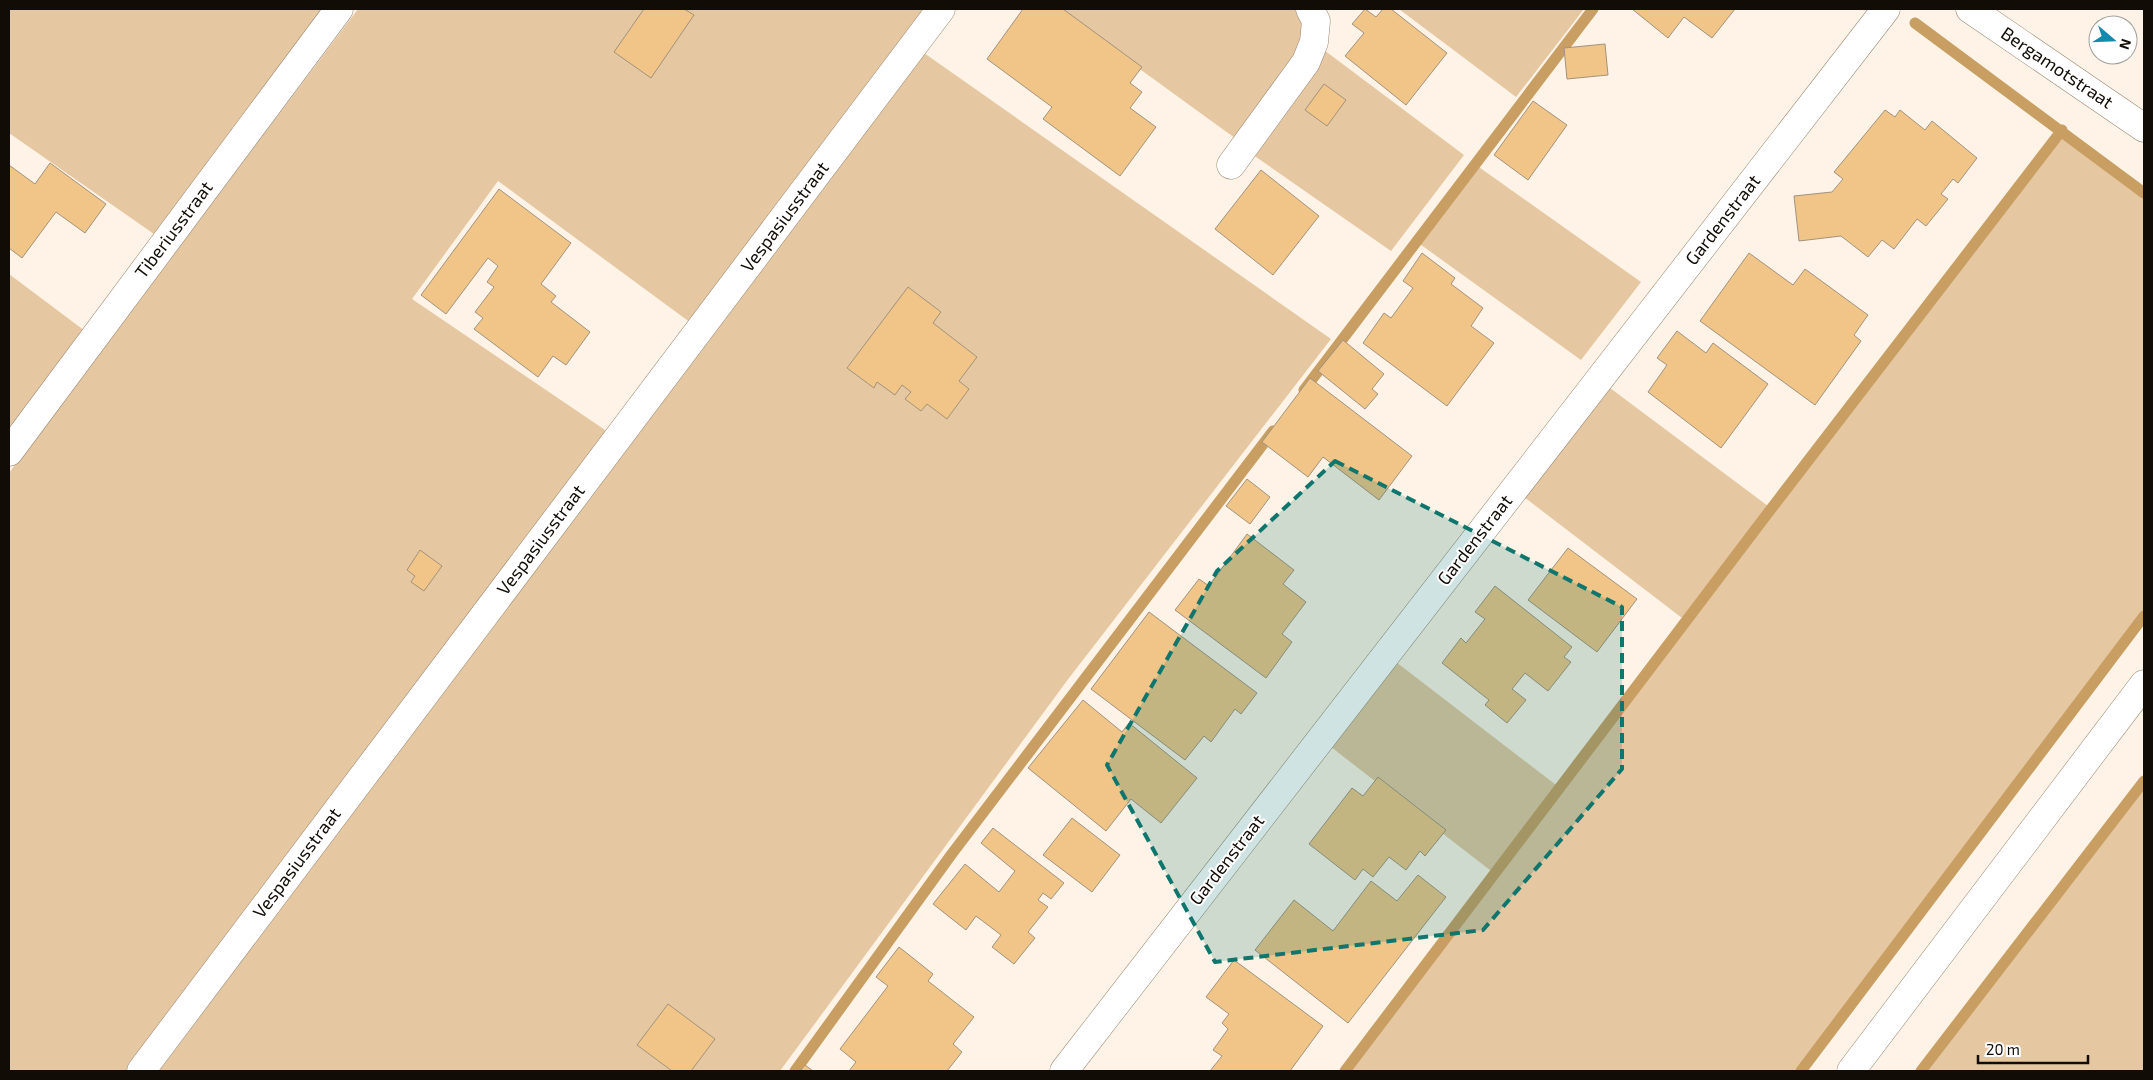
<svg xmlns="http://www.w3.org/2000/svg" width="2153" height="1080" font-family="'Exo 2',sans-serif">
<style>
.green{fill:#e5c7a1}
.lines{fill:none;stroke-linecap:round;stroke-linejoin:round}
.stream{stroke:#c89e62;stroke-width:11}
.building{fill:#f1c588;stroke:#a2927d}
.minor-casing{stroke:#978772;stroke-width:29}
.minor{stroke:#fff;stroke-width:28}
.marked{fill:#0f766e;fill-opacity:0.2;stroke:#0f766e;stroke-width:4;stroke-dasharray:10 6;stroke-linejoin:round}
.labels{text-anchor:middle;stroke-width:4;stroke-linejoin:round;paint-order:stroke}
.street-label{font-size:18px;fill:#110c05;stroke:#fff}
</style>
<rect width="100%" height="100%" fill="#fef3e6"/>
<path class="green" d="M 9,9 L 323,9 L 154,234 L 9,133 Z
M 358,9 L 926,9 L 691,323 L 498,181 L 412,299 L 608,432 L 127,1071 L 9,1071 L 9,473 Z
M 1057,9 L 1303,9 L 1304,50 L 1239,141 Z
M 1399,9 L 1584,9 L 1516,97 Z
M 1320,47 L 1464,155 L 1391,251 L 1246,150 Z
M 924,53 L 1331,339 L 1069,678 L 780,1071 L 159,1071 Z
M 2062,130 L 2144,193 L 2144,616 L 1801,1071 L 1345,1071 L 1495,874 L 1331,747 L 1396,662 L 1560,788 L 1686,621 L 1524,497 L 1610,388 L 1772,509 Z
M 1476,165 L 1641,282 L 1581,360 L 1417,242 Z
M 9,274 L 85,331 L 9,432 Z
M 2144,781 L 2144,1071 L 1921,1071 Z"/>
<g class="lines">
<path class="stream" d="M 1915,23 L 2144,193
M 1304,390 L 1593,9
M 795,1071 L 951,855 L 1273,431
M 1345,1071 L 1771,509 L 2062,130
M 1801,1071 L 2144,616
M 1921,1071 L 2144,781"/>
</g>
<path class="building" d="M 644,9 L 684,9 L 694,15 L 651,78 L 614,52 Z
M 1023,9 L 1063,9 L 1142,67 L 1130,83 L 1142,92 L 1130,108 L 1156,127 L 1120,176 L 1043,119 L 1052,107 L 987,59 Z
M 1365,9 L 1376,17 L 1383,9 L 1391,9 L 1447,53 L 1406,105 L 1345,56 L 1364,33 L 1352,24 Z
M 1632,9 L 1735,9 L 1712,38 L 1684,17 L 1668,38 Z
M 1605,44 L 1608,75 L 1567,79 L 1564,48 Z
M 1324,84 L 1346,100 L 1327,126 L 1305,110 Z
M 1533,101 L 1567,125 L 1528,180 L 1494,155 Z
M 1885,110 L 1895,117 L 1900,110 L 1925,130 L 1932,121 L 1977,158 L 1958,183 L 1953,179 L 1941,194 L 1948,199 L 1926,226 L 1917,219 L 1894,249 L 1882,240 L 1868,257 L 1841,236 L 1799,241 L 1794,196 L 1832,192 L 1843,179 L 1834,172 Z
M 50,163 L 106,204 L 85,233 L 56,212 L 22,258 L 9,248 L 9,165 L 35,184 Z
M 1261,170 L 1319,216 L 1273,275 L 1215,229 Z
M 499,189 L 571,243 L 541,284 L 556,296 L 551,302 L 590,332 L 566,365 L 553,356 L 538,377 L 474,329 L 483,318 L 475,312 L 494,287 L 487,282 L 498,266 L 488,258 L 446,314 L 421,295 Z
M 1422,253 L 1455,278 L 1451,284 L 1483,308 L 1471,326 L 1494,343 L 1447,406 L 1363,343 L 1384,313 L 1391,318 L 1413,288 L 1403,281 Z
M 1749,253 L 1793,285 L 1805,269 L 1868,315 L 1854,335 L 1861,341 L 1815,405 L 1700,321 Z
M 908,287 L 941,312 L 933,323 L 977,357 L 959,381 L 969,389 L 947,419 L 927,404 L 921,411 L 905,399 L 911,392 L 902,385 L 895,395 L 877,382 L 874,388 L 847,368 Z
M 1677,331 L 1706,353 L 1713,343 L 1768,384 L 1721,448 L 1648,392 L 1667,365 L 1657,358 Z
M 1343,340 L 1384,374 L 1372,389 L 1378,394 L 1365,409 L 1318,371 Z
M 1310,378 L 1412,456 L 1379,500 L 1323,457 L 1308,477 L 1262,442 Z
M 1247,479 L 1270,497 L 1250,524 L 1226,506 Z
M 1247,534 L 1294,570 L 1283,584 L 1306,602 L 1282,634 L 1292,642 L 1266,678 L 1175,610 L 1199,579 L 1209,586 Z
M 1568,548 L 1637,599 L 1597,652 L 1528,600 Z
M 420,550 L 442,566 L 424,591 L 411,582 L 415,576 L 407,570 Z
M 1495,586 L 1572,647 L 1564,657 L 1571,662 L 1548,691 L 1525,673 L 1512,689 L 1526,700 L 1507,723 L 1485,705 L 1489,700 L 1442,663 L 1461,638 L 1466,643 L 1485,619 L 1475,612 Z
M 1149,612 L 1257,693 L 1241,714 L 1235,709 L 1211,742 L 1204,736 L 1185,760 L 1091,689 Z
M 1083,700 L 1122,732 L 1129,723 L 1197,778 L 1161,823 L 1131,799 L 1106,831 L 1028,768 Z
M 1378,777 L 1446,830 L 1425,856 L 1420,851 L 1406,870 L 1389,857 L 1373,877 L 1363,869 L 1355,880 L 1309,844 L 1352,788 L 1363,796 Z
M 1072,818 L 1120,855 L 1092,892 L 1043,855 Z
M 993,828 L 1064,883 L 1051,899 L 1043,893 L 1038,900 L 1048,907 L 1028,932 L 1035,938 L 1014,964 L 992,947 L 1001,935 L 976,916 L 966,930 L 933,904 L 965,864 L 999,892 L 1015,871 L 981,843 Z
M 1418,875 L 1446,897 L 1348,1023 L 1255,950 L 1294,900 L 1333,931 L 1371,881 L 1397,901 Z
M 899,947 L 933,974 L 928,981 L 974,1017 L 953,1044 L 962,1052 L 947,1071 L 849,1071 L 856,1062 L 840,1049 L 888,986 L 876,977 Z
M 1234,960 L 1323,1026 L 1290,1071 L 1210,1071 L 1222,1056 L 1213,1050 L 1228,1029 L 1222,1023 L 1229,1014 L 1206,997 Z
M 668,1004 L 715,1039 L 691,1071 L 672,1071 L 637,1045 Z
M 805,1065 L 813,1071 L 800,1071 Z"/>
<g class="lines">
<defs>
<path id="minor" d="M 1970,9 L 2144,128
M 1231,165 L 1306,62 L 1314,42 L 1316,21 L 1310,9
M 9,452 L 339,9
M 141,1071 L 941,9
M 1064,1071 L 1886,9
M 1851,1071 L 2144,684"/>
</defs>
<use href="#minor" class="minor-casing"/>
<use href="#minor" class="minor"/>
</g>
<path class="marked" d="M 1335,461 L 1622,607 L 1622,769 L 1483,930 L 1215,962 L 1107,765 L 1217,571 Z"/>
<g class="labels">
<g class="street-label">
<text transform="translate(2057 68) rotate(34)" y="6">Bergamotstraat</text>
<text transform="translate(785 217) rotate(-53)" y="6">Vespasiusstraat</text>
<text transform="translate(1723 220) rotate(-52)" y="6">Gardenstraat</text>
<text transform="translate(174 230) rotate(-53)" y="6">Tiberiusstraat</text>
<text transform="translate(541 540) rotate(-53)" y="6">Vespasiusstraat</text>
<text transform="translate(1475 540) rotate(-52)" y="6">Gardenstraat</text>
<text transform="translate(1227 860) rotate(-52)" y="6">Gardenstraat</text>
<text transform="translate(297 863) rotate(-53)" y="6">Vespasiusstraat</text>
</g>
</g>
<rect width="2153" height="1080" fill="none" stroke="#110c05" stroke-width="20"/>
<g transform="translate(2113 40) rotate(109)"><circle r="24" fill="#ffffff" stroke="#a09e9b"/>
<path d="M0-4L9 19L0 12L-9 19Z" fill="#148bae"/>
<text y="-8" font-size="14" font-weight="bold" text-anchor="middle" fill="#110c05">N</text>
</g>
<path d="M1978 1055v8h110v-8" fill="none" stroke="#110c05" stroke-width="2.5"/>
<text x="1986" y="1055" font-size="15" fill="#110c05" stroke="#ffffff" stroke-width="4" paint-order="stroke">20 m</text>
</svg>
